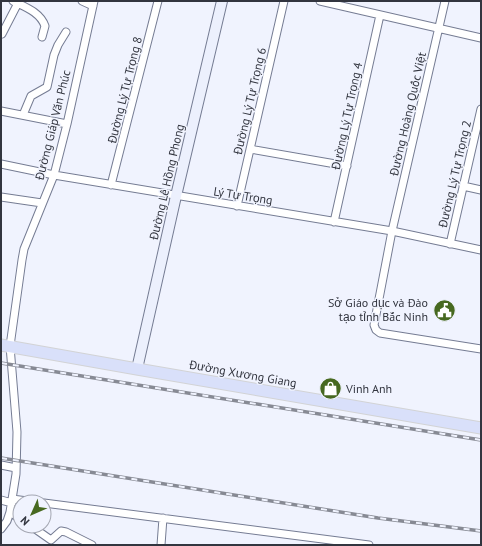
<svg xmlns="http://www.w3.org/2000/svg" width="482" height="546" font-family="'PT Sans',sans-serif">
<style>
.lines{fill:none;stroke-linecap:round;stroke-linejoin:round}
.street-casing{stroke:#757c93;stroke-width:9}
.secondary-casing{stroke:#757c93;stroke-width:12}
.primary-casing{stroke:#d2d3d5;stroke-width:13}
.street{stroke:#fff;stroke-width:7}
.secondary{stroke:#ecf0fd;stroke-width:10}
.primary{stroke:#d9e0fa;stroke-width:11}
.rail-casing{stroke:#878a94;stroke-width:3.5}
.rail{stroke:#f0f3fe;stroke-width:2;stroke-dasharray:6;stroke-linecap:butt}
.labels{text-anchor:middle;stroke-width:3;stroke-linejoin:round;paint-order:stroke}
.street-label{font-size:12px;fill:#32353f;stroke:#f0f3fe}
.poi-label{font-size:12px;fill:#32353f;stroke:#f0f3fe;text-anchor:end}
</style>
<rect width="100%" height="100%" fill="#f0f3fe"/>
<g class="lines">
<defs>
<path id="street" d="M 13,1 C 25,7 40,12 45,26 L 42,37
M 82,1 L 93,6
M 320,1 L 481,38
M 445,1 L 392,231 L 374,325 L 376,330 L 380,333 L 481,349
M 2,34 L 18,3
M 1,111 L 67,124
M 23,115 L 31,96 L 47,87 L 54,55 L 58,45 L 66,32
M 250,149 L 347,166
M 1,164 L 54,175 L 392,231 L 481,250
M 111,185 L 158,1
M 463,186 L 481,190
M 1,197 L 42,203
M 237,206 L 284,1
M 334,222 L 380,15
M 450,244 L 481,109
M 1,465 L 16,468
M 12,499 L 35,502
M 1,500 L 12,503
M 44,503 L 369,545
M 10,512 L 20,519
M 31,526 L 51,540 L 61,531 L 66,532 L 92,545
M 1,529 L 7,521 L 10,512 L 16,474 L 17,432 L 10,346 L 22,260 L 24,249 L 54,175 L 67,124 L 94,1
M 161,545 L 163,518"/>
<path id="secondary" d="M 137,369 L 176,196 L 222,1"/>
<path id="primary" d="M 1,345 L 137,369 L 481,428"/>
</defs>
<use href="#street" class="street-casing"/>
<use href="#secondary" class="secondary-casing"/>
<use href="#primary" class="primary-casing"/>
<use href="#street" class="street"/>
<use href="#secondary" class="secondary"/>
<use href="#primary" class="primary"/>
<defs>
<path id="rail" d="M 1,363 L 481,440
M 1,458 L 378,518 L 481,531"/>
</defs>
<use href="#rail" class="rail-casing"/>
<use href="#rail" class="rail"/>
</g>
<defs>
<symbol id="civic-disc" viewBox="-11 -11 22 22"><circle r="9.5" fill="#476920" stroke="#f0f3fe"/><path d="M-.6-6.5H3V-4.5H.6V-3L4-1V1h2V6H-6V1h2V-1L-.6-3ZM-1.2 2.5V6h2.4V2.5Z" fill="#fff"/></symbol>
<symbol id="shop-disc" viewBox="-11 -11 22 22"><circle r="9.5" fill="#476920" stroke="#f0f3fe"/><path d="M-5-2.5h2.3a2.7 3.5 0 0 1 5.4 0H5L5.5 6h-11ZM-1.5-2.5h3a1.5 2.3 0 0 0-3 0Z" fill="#fff"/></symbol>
</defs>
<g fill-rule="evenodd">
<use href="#civic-disc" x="432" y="298" width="25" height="25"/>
<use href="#shop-disc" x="318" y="376" width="25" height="25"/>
</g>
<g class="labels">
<g class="street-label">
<text transform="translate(125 90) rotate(-76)" y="4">Đường Lý Tự Trọng 8</text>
<text transform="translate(250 101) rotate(-77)" y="4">Đường Lý Tự Trọng 6</text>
<text transform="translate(408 114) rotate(-77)" y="4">Đường Hoàng Quốc Việt</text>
<text transform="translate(347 116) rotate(-78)" y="4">Đường Lý Tự Trọng 4</text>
<text transform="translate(53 125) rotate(-76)" y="4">Đường Giáp Văn Phúc</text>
<text transform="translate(455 174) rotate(-77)" y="4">Đường Lý Tự Trọng 2</text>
<text transform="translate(167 182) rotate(-77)" y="4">Đường Lê Hồng Phong</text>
<text transform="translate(243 196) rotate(9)" y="4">Lý Tự Trọng</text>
<text transform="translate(243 374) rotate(10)" y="4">Đường Xương Giang</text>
</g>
<g class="poi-label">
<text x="428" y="307">Sở Giáo dục và Đào<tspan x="428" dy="14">tạo tỉnh Bắc Ninh</tspan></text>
<text x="346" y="393" text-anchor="start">Vinh Anh</text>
</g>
</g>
<rect width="482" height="546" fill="none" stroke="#32353f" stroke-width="4"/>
<g transform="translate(32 514) rotate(225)"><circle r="19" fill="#f0f3fe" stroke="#a4a7b2"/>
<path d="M0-3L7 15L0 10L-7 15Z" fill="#476920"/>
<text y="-6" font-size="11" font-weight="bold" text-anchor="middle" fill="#32353f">N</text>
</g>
</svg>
